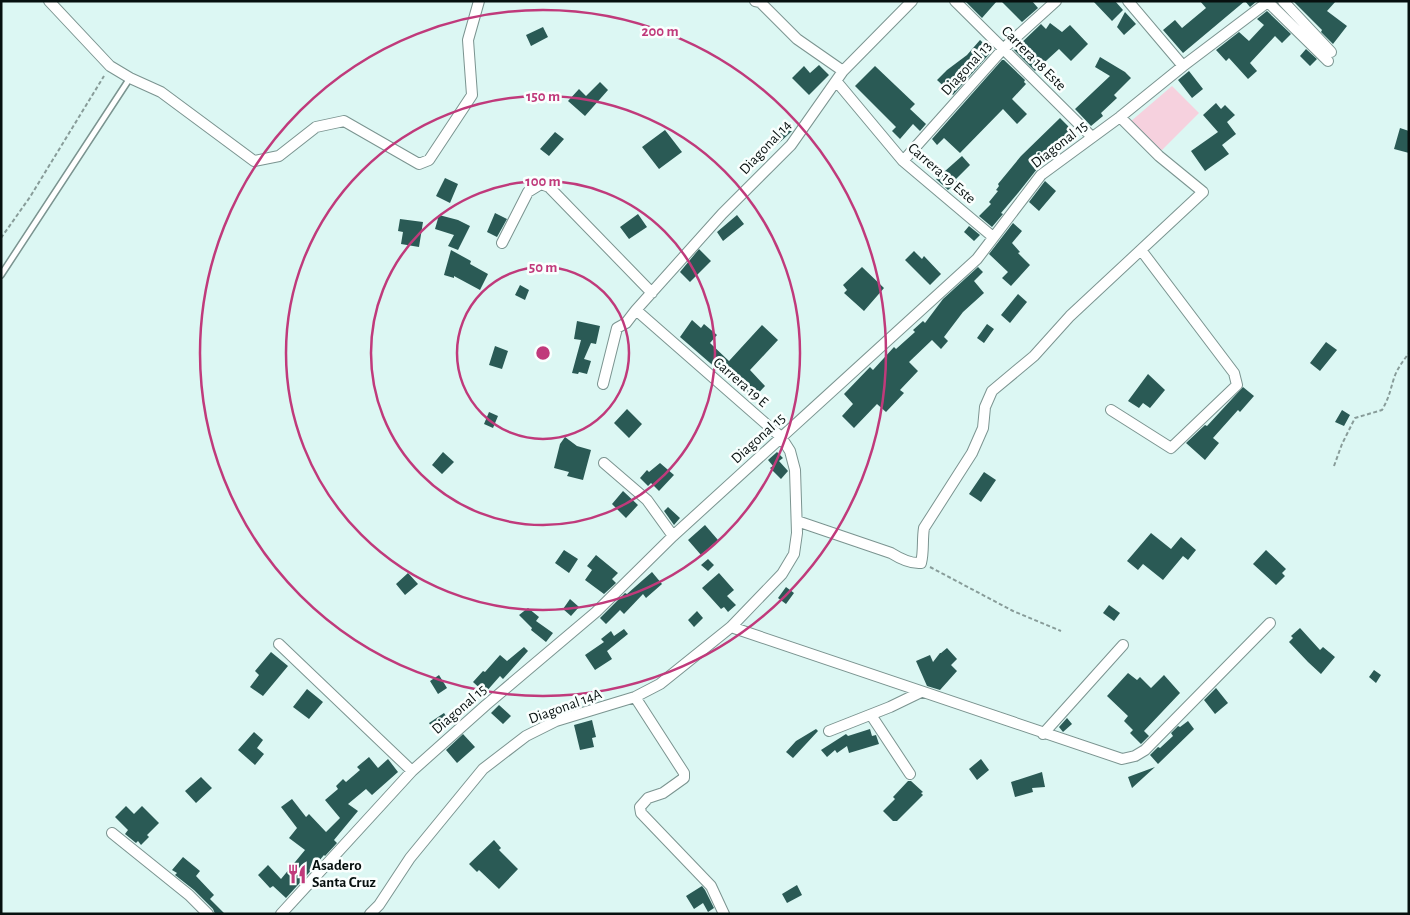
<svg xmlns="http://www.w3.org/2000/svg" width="1410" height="915" font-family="'Alegreya Sans',sans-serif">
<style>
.green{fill:#f6d1de}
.building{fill:#2a5a55}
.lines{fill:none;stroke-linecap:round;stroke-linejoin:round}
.service-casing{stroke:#7b9490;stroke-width:8}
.minor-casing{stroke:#7b9490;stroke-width:12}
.path{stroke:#889c99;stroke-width:2;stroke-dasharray:4 2.5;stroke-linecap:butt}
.service{stroke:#fff;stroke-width:5}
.minor{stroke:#fff;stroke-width:10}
.ring{fill:none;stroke:#c03a7b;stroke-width:2.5}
.labels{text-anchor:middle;stroke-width:5;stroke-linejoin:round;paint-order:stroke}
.street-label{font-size:15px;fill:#07100f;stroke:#fafffe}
.poi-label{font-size:15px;font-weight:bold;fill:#07100f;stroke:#fafffe;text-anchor:start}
.centre{fill:#c03a7b;stroke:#fafffe;stroke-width:2.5}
.ring-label{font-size:15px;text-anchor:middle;font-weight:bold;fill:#c03a7b;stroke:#fafffe;stroke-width:5;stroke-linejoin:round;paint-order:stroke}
</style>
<rect width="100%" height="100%" fill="#dcf7f3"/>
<path class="green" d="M 1172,86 L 1199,113 L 1161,151 L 1130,122 Z"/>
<path class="building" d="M 965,1 L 997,1 L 982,18 Z
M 1001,1 L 1032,1 L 1038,8 L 1022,22 Z
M 1093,1 L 1115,1 L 1123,10 L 1112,21 Z
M 1200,1 L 1257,1 L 1250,7 L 1245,1 L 1183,53 L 1163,30 L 1175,20 L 1182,28 L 1206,8 Z
M 1293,1 L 1336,1 L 1327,11 L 1347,26 L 1333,44 L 1321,32 L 1322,30 Z
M 1267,11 L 1291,34 L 1282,43 L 1275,36 L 1250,63 L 1257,71 L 1248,79 L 1229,58 L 1226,61 L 1216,50 L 1239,32 L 1249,41 L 1264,25 L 1257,19 Z
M 1125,12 L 1136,24 L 1124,35 L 1117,27 Z
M 1050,23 L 1062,32 L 1070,25 L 1088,44 L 1071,61 L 1059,49 L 1035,71 L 1014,50 L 1041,24 L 1046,29 Z
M 543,27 L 548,37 L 531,46 L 526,35 Z
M 980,40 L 992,51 L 953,95 L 937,80 L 947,70 L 967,55 Z
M 1306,49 L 1317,59 L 1310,66 L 1300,56 Z
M 1100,57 L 1125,72 L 1131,78 L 1114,95 L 1117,98 L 1101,113 L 1103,116 L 1091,126 L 1075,109 L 1110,76 L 1095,67 Z
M 1002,60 L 1004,60 L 1025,80 L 1024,82 L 1026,84 L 1012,99 L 1027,114 L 1017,124 L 1003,109 L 960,153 L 944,138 L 937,145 L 932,139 Z
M 819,65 L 829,75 L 809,95 L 792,78 L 804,66 L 810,73 Z
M 875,66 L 915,104 L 910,109 L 926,124 L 920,131 L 913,124 L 900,139 L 892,131 L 896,127 L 855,86 Z
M 1189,71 L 1203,89 L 1192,98 L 1178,80 Z
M 600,82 L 608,90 L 585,116 L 568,101 L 579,89 L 586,96 Z
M 1216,103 L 1221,109 L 1225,105 L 1235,115 L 1227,122 L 1236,134 L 1222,145 L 1229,154 L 1205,171 L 1191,151 L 1218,132 L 1203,115 Z
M 1060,118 L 1073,131 L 1041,164 L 1018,193 L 1001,213 L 1003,214 L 992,227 L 979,216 L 991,204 L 989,202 L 998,191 L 996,190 L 999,186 L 998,184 L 1021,156 Z
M 784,123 L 792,131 L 777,145 L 769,137 Z
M 1400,128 L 1409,131 L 1409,153 L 1394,149 Z
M 665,130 L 682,152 L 659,169 L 642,147 Z
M 555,132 L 564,139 L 549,156 L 540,149 Z
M 962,156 L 970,165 L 955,180 L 957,182 L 948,190 L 936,179 Z
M 445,178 L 458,184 L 450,203 L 436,196 Z
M 1045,181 L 1056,191 L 1039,211 L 1029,202 Z
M 495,213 L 507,219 L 497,237 L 487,232 Z
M 638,214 L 647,227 L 629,239 L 620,227 Z
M 439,215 L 458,220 L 470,226 L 458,250 L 448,246 L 454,235 L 435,229 Z
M 737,215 L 744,224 L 723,241 L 717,232 Z
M 400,219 L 423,222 L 419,247 L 401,244 L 403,232 L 398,231 Z
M 1013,223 L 1022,231 L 1012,243 L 1020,252 L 1018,253 L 1030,265 L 1011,286 L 1002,278 L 1008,272 L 989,254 Z
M 969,226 L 980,235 L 974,241 L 964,232 Z
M 699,249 L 711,261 L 690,282 L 680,272 Z
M 451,250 L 471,261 L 470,264 L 488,274 L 480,290 L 454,276 L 454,278 L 444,275 Z
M 914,251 L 922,259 L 924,256 L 941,274 L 930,285 L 905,260 Z
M 862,267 L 884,288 L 864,311 L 844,293 L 847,290 L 843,285 Z
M 978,267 L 983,272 L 974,281 L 984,293 L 963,312 L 944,337 L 948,341 L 941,349 L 932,340 L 909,362 L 918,371 L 900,390 L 904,393 L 886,412 L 877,404 L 854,428 L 842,416 L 853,404 L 844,394 L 870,367 L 873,370 L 894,347 L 896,349 L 915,332 L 913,330 L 923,321 L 925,323 L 943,299 Z
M 520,285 L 529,290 L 525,300 L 515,295 Z
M 1018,294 L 1027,302 L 1010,323 L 1001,315 Z
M 692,320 L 701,328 L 704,324 L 717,335 L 710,343 L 729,361 L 762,325 L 778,340 L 750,370 L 765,386 L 753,399 L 720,366 L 717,369 L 680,337 Z
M 577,321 L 600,326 L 596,344 L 591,343 L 584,359 L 591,361 L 587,374 L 579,372 L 578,374 L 572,373 L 581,340 L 574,339 Z
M 987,324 L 994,329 L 984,343 L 977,338 Z
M 1326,342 L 1337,350 L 1320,371 L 1310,363 Z
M 495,346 L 508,351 L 502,369 L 489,365 Z
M 1148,374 L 1165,390 L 1150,408 L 1143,403 L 1139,408 L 1128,401 Z
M 1243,387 L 1254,396 L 1240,412 L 1238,410 L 1213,438 L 1219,443 L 1205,460 L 1186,443 L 1205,425 L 1207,426 Z
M 627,409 L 642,424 L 629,438 L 614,423 Z
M 1342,410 L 1350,415 L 1344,426 L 1335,422 Z
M 489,412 L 498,416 L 493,428 L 484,424 Z
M 565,437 L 577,446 L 591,450 L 583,480 L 567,476 L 569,472 L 554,468 L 560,444 Z
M 443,452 L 454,462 L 442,474 L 432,465 Z
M 777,452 L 783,458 L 779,461 L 788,471 L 781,479 L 770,468 L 773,466 L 768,460 Z
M 660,463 L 674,475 L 659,491 L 651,483 L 648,486 L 640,478 L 647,470 L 649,472 Z
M 984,472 L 996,480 L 981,502 L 969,494 Z
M 623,491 L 638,505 L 626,518 L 612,504 Z
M 668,507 L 680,518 L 674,525 L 664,511 Z
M 705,525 L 718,540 L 701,555 L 688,540 Z
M 1151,533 L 1171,549 L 1181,537 L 1196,550 L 1188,560 L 1183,556 L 1163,580 L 1143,564 L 1138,570 L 1127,561 Z
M 564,550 L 578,559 L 569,573 L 555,563 Z
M 1266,550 L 1286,569 L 1282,573 L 1285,576 L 1276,585 L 1253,564 Z
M 596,555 L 618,573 L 612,579 L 616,583 L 604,594 L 585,580 L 592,570 L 587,566 Z
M 708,559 L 714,565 L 708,571 L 701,565 Z
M 652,572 L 662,584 L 646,598 L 643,594 L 624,614 L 620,610 L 606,624 L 600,618 L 625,593 L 627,594 Z
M 408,573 L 418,584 L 405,595 L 396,584 Z
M 719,573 L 734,590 L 727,596 L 736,605 L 728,612 L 724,607 L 721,609 L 702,588 Z
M 786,587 L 794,593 L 786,604 L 778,598 Z
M 570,599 L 579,607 L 571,616 L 563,609 Z
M 1109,605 L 1120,613 L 1114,621 L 1103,613 Z
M 528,608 L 539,617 L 536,621 L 553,633 L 546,642 L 531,630 L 532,628 L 519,615 Z
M 697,611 L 703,618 L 694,627 L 688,620 Z
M 1300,628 L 1320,650 L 1323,647 L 1335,657 L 1321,674 L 1308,662 L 1289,642 L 1293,638 L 1291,636 Z
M 624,629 L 628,634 L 607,651 L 612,659 L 595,670 L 585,655 L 604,642 L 601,639 L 611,631 L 614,636 Z
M 524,647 L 528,651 L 503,679 L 500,676 L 485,693 L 473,682 L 483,671 L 485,672 L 500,655 L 507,661 Z
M 947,648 L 957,659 L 951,665 L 957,671 L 940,690 L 927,686 L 916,661 L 930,655 L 933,662 L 940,653 L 941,653 Z
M 271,652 L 288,666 L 263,696 L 250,687 L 259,675 L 255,671 Z
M 1374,670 L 1381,675 L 1376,683 L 1369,677 Z
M 1128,673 L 1137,680 L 1140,677 L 1151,688 L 1164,675 L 1180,693 L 1144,731 L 1149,736 L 1141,744 L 1130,733 L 1133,730 L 1124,721 L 1128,716 L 1107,696 Z
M 439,675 L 447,688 L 438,694 L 430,681 Z
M 1216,688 L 1228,703 L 1215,714 L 1204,700 Z
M 307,689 L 323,702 L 309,719 L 293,707 Z
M 499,705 L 511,716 L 503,724 L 491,713 Z
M 444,713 L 450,722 L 435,732 L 429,723 Z
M 1067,718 L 1072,724 L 1063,732 L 1059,727 Z
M 592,720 L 596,737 L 592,738 L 594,747 L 580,750 L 574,725 Z
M 1188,721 L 1194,729 L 1158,764 L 1150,755 L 1158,747 L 1160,748 L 1173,736 L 1171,733 L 1178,726 L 1180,727 Z
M 816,729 L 818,731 L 793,758 L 786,752 L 796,741 Z
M 870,729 L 872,736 L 876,735 L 879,744 L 849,753 L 847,746 L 837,753 L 835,750 L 827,757 L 821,750 L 846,734 L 848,736 Z
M 254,732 L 263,740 L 257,748 L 264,754 L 255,765 L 238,750 Z
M 463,734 L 475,747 L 457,763 L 446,750 Z
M 369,757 L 378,768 L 388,759 L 398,772 L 372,795 L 366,789 L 348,804 L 358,811 L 334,840 L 337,843 L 325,856 L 324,855 L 307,875 L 286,898 L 273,886 L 270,888 L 258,875 L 268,865 L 281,879 L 305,850 L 289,838 L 297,828 L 281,807 L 292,799 L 306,817 L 309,814 L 326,832 L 340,818 L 325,800 L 338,789 L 336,786 L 343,779 L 346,782 L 360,770 L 357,767 Z
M 981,759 L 989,770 L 977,780 L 969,769 Z
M 1155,767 L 1132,788 L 1128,777 Z
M 1042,772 L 1045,787 L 1032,788 L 1033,792 L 1015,797 L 1011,782 Z
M 201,777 L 212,788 L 196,803 L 185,791 Z
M 908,781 L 911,781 L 923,792 L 921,793 L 923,795 L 897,821 L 893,821 L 883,811 L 895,799 L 893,797 Z
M 126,806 L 134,814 L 142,806 L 159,823 L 147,835 L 149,837 L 141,845 L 138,841 L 136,843 L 125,834 L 128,830 L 115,817 Z
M 494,840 L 501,848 L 499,850 L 518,869 L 499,889 L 479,870 L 477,872 L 469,864 Z
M 183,857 L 200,871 L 196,876 L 214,895 L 210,899 L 225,914 L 215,914 L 213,909 L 194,890 L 175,875 L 177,873 L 172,870 Z
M 797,885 L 802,895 L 787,903 L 782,894 Z
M 702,886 L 705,890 L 714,908 L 708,912 L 703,903 L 694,909 L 686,896 Z"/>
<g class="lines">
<defs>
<path id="service" d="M 1,275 L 130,78"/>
<path id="minor" d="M 49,1 L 110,66 L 130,78 L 161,92 L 254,161 L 279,156 L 316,127 L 344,121 L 419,164 L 429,160 L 472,95 L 468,40 L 479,1
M 755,1 L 760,2 L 797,39 L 843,71
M 955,1 L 1092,137
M 1128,1 L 1183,66
M 1283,1 L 1331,52
M 1268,2 L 1328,61
M 837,82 L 903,161 L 993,237
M 903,161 L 1003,49 L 1056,1
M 502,243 L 528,192 L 541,184 L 549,187 L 652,293
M 603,384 L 617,328 L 626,323 L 636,310 L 722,214 L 791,145 L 843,71 L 912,1
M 1111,410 L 1171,448 L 1237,385 L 1234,373 L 1141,250
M 604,463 L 647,500 L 673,536
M 797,521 L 891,553 C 899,558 911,564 921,563 C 924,551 922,540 924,528 L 972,453 L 983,428 L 985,407 L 992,391 L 1034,356 L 1070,316 L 1203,192 L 1159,156 L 1120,117
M 731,627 L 1122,759 L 1135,756 L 1145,750 L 1270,623
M 279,644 L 412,771
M 635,697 L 684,773 L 684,778 L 663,793 L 648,798 L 640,807 L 641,813 L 711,886 L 724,914
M 871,715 L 910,774
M 829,731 L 890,707 L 921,692
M 1043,734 L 1123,645
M 112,833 L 189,895 L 208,914
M 281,914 L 412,771 L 486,705 L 596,612 L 673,536 L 977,259 L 1041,175 L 1120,117 L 1183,66 L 1269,1
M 370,914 L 379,905 L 410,858 L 483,769 L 526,736 L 556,721 L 635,697 L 660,684 L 731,627 L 782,574 L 794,554 L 797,533 L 795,470 L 790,451 L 781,437 L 636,310"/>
</defs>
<use href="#service" class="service-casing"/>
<use href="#minor" class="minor-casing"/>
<path class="path" d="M 1,238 L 30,197 L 104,76
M 1334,466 L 1342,444 L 1355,418 L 1382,410 C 1389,398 1390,391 1394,378 C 1397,369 1403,361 1409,353
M 930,567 L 1013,611 L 1061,631"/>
<use href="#service" class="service"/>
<use href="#minor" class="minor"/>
</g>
<g class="ring">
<circle cx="543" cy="353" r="86"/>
<circle cx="543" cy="353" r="172"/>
<circle cx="543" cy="353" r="257"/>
<circle cx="543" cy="353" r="343"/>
</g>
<defs>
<symbol id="restaurant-bare" viewBox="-9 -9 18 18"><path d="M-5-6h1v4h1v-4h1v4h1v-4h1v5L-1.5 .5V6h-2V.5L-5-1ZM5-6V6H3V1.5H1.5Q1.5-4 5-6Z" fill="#c03a7b" stroke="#fafffe" stroke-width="2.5" paint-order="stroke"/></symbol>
</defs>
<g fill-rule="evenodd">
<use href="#restaurant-bare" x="283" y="860" width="28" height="28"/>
</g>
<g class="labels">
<g class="street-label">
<text transform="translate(1034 58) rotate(45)" y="5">Carrera 18 Este</text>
<text transform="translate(966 68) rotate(-48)" y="5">Diagonal 13</text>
<text transform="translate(1059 144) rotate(-38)" y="5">Diagonal 15</text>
<text transform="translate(765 147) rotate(-47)" y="5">Diagonal 14</text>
<text transform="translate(942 173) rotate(41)" y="5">Carrera 19 Este</text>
<text transform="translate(741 382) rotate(41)" y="5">Carrera 19 E</text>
<text transform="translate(758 438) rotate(-42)" y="5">Diagonal 15</text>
<text transform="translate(565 706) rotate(-20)" y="5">Diagonal 14A</text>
<text transform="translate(459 709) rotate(-41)" y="5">Diagonal 15</text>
</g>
<g class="poi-label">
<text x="312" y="870">Asadero<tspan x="312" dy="17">Santa Cruz</tspan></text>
</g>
</g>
<circle cx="543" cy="353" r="8" class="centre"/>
<g class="ring-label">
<text x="660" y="36">200 m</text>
<text x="543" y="101">150 m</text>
<text x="543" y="186">100 m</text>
<text x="543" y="272">50 m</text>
</g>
<rect width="1410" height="915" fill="none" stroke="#07100f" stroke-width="5"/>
</svg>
